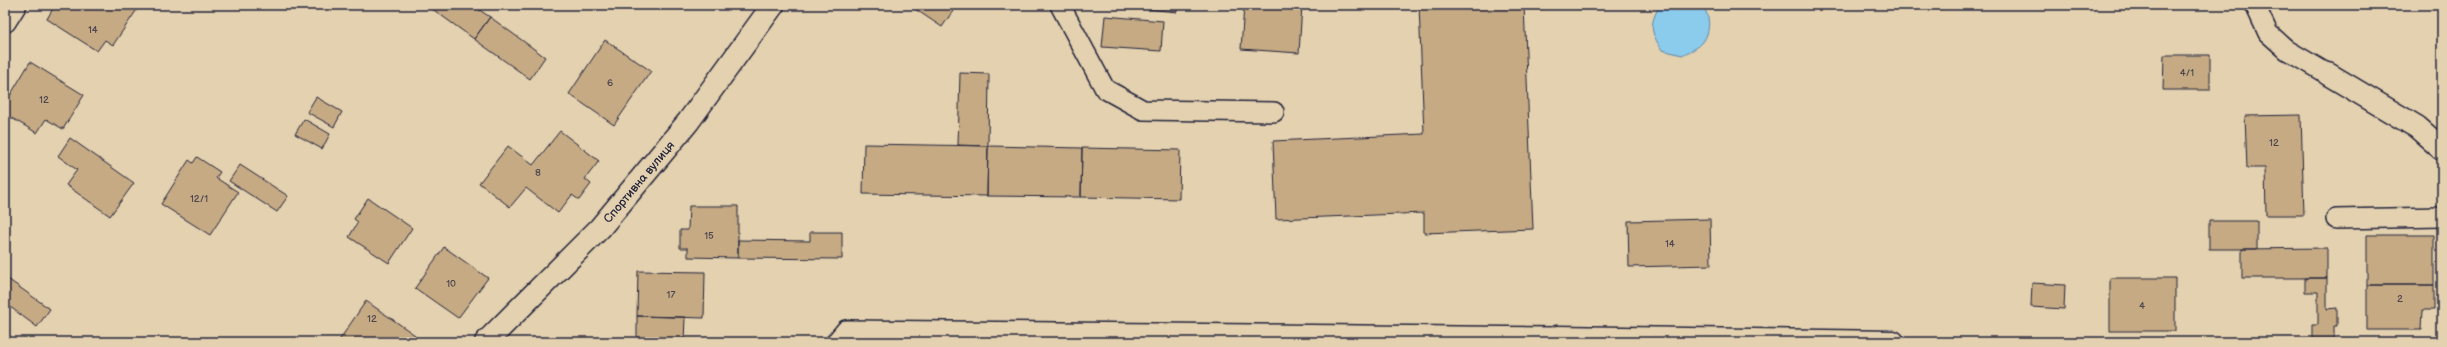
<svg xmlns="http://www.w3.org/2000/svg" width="2447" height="347" font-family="'Balsamiq Sans',sans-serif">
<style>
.water{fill:#8bcbec;stroke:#6187a5}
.building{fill:#c5aa84;stroke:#22223b}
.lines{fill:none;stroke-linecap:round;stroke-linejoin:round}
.service-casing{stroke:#22223b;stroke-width:22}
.minor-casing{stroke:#22223b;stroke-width:25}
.tertiary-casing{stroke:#22223b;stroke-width:25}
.service{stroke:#e3d1af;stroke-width:19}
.minor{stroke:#e3d1af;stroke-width:22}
.tertiary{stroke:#e3d1af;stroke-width:22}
.labels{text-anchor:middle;stroke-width:3.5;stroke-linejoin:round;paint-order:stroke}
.number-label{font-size:10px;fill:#4b444d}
.street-label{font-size:12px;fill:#22223b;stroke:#e3d1af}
</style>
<rect width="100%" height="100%" fill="#e3d1af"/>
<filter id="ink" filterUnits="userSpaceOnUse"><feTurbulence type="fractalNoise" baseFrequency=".025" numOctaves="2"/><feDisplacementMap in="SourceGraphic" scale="8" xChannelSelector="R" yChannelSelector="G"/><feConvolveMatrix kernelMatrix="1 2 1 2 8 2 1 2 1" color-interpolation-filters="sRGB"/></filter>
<g filter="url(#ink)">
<path class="water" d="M 1660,5 L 1701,5 C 1711,14 1711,33 1702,43 C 1698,48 1688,52 1682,55 L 1662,50 C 1650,31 1649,25 1660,5 Z"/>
<path class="building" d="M 55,5 L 134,5 L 138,8 L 113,45 L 105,40 L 97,51 L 47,19 Z
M 433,5 L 472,5 L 490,17 L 474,39 L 431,8 Z
M 909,5 L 957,5 L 942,27 Z
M 1106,5 L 1177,5 L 1177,12 Z
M 1244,5 L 1302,5 L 1299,53 L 1241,49 Z
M 1419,5 L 1524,5 L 1533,229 L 1424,233 L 1424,213 L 1276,219 L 1273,141 L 1424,134 Z
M 1105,16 L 1163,21 L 1161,51 L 1102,47 Z
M 490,17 L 545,57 L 530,79 L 474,39 Z
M 605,40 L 651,71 L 614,125 L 569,94 Z
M 2164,55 L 2210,55 L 2210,90 L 2163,90 Z
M 30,62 L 84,95 L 63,129 L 46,119 L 37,133 L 5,114 L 5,104 Z
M 960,73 L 989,74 L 988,146 L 958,145 Z
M 316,97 L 342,112 L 334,127 L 307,112 Z
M 2301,115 L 2304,215 L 2266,215 L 2265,168 L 2247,168 L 2245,116 Z
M 304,119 L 330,134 L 322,149 L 295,134 Z
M 560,131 L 599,161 L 585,179 L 591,184 L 579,200 L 572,195 L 558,213 L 526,188 L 510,207 L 479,183 L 508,146 L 533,165 Z
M 70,138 L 134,183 L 110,216 L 66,185 L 77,170 L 58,156 Z
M 864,144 L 988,146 L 987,196 L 863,194 Z
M 988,146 L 1082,148 L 1081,197 L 987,196 Z
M 1082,148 L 1180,150 L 1179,199 L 1081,197 Z
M 197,157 L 220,172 L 216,178 L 238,192 L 210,235 L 161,204 L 189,160 L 193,163 Z
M 240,165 L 288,196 L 277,212 L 229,181 Z
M 368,198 L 412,228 L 389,263 L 349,237 L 358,222 L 354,219 Z
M 689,206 L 738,206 L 738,258 L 688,257 L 688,248 L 680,248 L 680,230 L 688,230 Z
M 1710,219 L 1711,265 L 1629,267 L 1628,221 Z
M 2209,221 L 2257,221 L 2257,249 L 2209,249 Z
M 810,232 L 842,232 L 842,259 L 738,258 L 738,240 L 810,241 Z
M 2367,235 L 2434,235 L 2434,285 L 2367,285 Z
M 444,247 L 488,278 L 458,318 L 415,288 Z
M 2327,248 L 2327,278 L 2242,278 L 2242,249 Z
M 638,271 L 705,272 L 704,318 L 637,316 Z
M 5,277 L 50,309 L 37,327 L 5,303 Z
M 2110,278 L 2175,278 L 2175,331 L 2110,331 Z
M 2305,278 L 2327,278 L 2327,309 L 2337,308 L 2337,326 L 2334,326 L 2334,339 L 2312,339 L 2312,325 L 2318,325 L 2318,292 L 2305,292 Z
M 2032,283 L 2065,285 L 2064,309 L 2031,307 Z
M 2367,285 L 2434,285 L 2434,310 L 2422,310 L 2421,330 L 2367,330 Z
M 366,301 L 415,335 L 409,342 L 338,342 Z
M 637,316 L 685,317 L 684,342 L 637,342 Z"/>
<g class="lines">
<defs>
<path id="service" d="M 1060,5 L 1105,89 L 1143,110 L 1274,112
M 2255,5 L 2268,33 L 2287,50 L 2328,74
M 2336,219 L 2442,217
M 836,342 L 846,330 L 1557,337"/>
<path id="minor" d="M 5,21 L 15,5
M 2328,74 L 2417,127 L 2442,149
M 1557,337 L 1893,342"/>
<path id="tertiary" d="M 486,342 L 600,228 L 688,122 L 773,5"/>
</defs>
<use href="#service" class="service-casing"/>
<use href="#minor" class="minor-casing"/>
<use href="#tertiary" class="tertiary-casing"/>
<use href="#service" class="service"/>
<use href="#minor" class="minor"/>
<use href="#tertiary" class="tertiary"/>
</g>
</g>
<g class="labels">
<g class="number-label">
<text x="93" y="33">14</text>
<text x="2187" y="76">4/1</text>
<text x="610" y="86">6</text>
<text x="44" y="103">12</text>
<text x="2274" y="146">12</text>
<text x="538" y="176">8</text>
<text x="199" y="202">12/1</text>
<text x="709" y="239">15</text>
<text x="1670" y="247">14</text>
<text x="451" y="287">10</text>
<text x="671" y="298">17</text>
<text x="2400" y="302">2</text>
<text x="2142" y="309">4</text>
<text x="372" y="322">12</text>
</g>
<g class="street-label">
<text transform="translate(639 182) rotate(-50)" y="4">Спортивна вулиця</text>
</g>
</g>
<rect width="2447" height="347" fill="none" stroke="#e3d1af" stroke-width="20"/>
<rect x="10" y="10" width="2427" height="327" fill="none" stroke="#22223b" stroke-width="1.5" filter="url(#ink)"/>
</svg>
